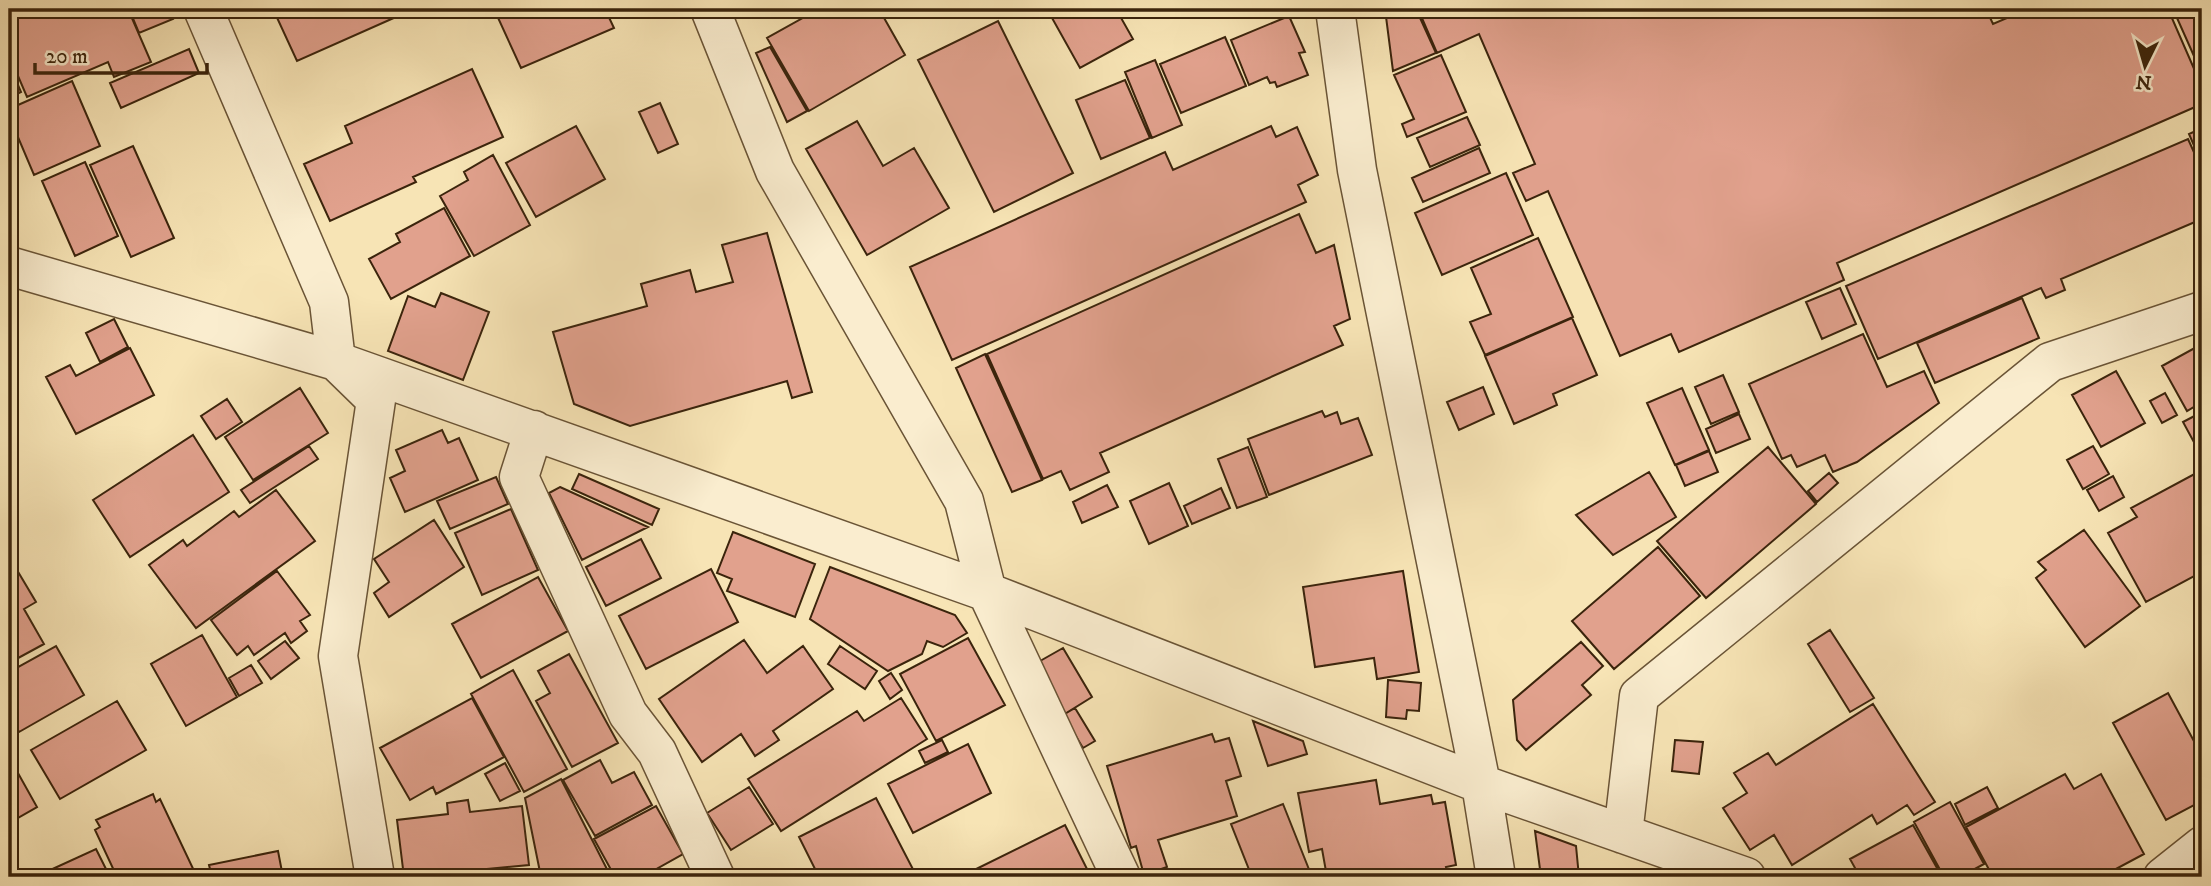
<svg xmlns="http://www.w3.org/2000/svg" width="2211" height="886" font-family="'IM FELL DW Pica',serif">
<style>
.building{fill:#e1a18d;stroke:#3b240c;stroke-width:2}
.lines{fill:none;stroke-linecap:round;stroke-linejoin:round}
.minor-casing{stroke:#6a5436;stroke-width:41}
.minor{stroke:#faedcf;stroke-width:38}
</style>
<rect width="100%" height="100%" fill="#f7e4b5"/>
<filter id="stains"><feTurbulence type="fractalNoise" baseFrequency=".00286" numOctaves="4"/><feColorMatrix values="0 0 0 0 .2 0 0 0 0 .09 0 0 0 0 .02 0 0 0 .5 -.17"/></filter>
<radialGradient id="worn" r=".72"><stop offset=".6" stop-color="#630" stop-opacity="0"/><stop offset="1" stop-color="#630" stop-opacity=".3"/></radialGradient>
<path class="building" d="M 25,9 L 128,9 L 151,62 L 114,77 L 108,62 L 27,97 L 9,55 L 9,16 Z
M 129,9 L 169,9 L 173,19 L 139,33 Z
M 273,9 L 414,9 L 297,61 Z
M 494,9 L 605,9 L 614,28 L 521,68 Z
M 819,9 L 879,9 L 905,55 L 809,111 L 767,38 Z
M 1047,9 L 1116,9 L 1133,39 L 1080,68 Z
M 1385,9 L 1416,9 L 1436,53 L 1393,71 Z
M 1418,9 L 1986,9 L 1993,24 L 2028,9 L 2168,9 L 2202,87 L 2202,104 L 1837,263 L 1844,280 L 1679,352 L 1671,334 L 1620,356 L 1548,191 L 1526,201 L 1513,173 L 1535,164 L 1479,34 L 1437,53 Z
M 2173,9 L 2202,9 L 2202,74 Z
M 1289,16 L 1305,52 L 1299,53 L 1308,75 L 1277,87 L 1275,82 L 1270,83 L 1267,77 L 1249,85 L 1231,40 Z
M 998,21 L 1073,173 L 994,212 L 918,60 Z
M 1225,37 L 1246,86 L 1181,113 L 1160,64 Z
M 770,47 L 807,111 L 787,122 L 756,53 Z
M 189,49 L 199,73 L 121,108 L 110,83 Z
M 1441,55 L 1466,112 L 1407,137 L 1402,124 L 1414,119 L 1394,75 Z
M 1155,60 L 1182,125 L 1152,138 L 1125,72 Z
M 9,64 L 21,92 L 9,98 Z
M 472,69 L 503,137 L 413,177 L 416,182 L 330,221 L 304,164 L 352,143 L 345,126 Z
M 1125,80 L 1150,138 L 1101,159 L 1076,100 Z
M 72,81 L 100,146 L 34,175 L 9,116 L 9,109 Z
M 660,103 L 678,144 L 658,153 L 639,112 Z
M 1467,117 L 1480,145 L 1430,167 L 1417,138 Z
M 857,121 L 883,166 L 914,148 L 949,208 L 867,255 L 806,149 Z
M 576,126 L 605,179 L 536,217 L 506,163 Z
M 1271,126 L 1276,137 L 1297,127 L 1318,175 L 1298,185 L 1306,202 L 952,360 L 910,267 L 1165,152 L 1173,170 Z
M 2202,128 L 2202,164 L 2189,134 Z
M 2188,139 L 2202,170 L 2202,219 L 2061,279 L 2065,290 L 2046,298 L 2041,288 L 1878,359 L 1846,286 Z
M 133,146 L 174,238 L 131,257 L 90,165 Z
M 1479,148 L 1490,173 L 1423,202 L 1412,178 Z
M 493,155 L 530,225 L 474,256 L 440,196 L 468,180 L 464,172 Z
M 85,162 L 118,236 L 75,256 L 42,181 Z
M 1506,173 L 1533,235 L 1442,275 L 1415,213 Z
M 444,208 L 470,256 L 391,299 L 369,259 L 400,242 L 396,234 Z
M 1299,214 L 1316,253 L 1334,245 L 1350,319 L 1334,326 L 1343,345 L 1100,453 L 1109,472 L 1070,490 L 1061,471 L 1043,479 L 987,354 Z
M 767,233 L 812,392 L 792,398 L 787,381 L 630,426 L 574,404 L 553,332 L 647,306 L 641,284 L 690,270 L 696,292 L 733,282 L 722,245 Z
M 1538,238 L 1573,317 L 1485,355 L 1470,322 L 1491,314 L 1471,268 Z
M 1840,288 L 1856,324 L 1822,339 L 1806,302 Z
M 441,293 L 489,312 L 463,380 L 388,351 L 408,296 L 435,307 Z
M 2022,298 L 2039,338 L 1935,383 L 1917,343 Z
M 1572,318 L 1597,375 L 1553,394 L 1557,405 L 1514,424 L 1485,356 Z
M 114,319 L 128,347 L 100,362 L 86,333 Z
M 1863,334 L 1887,387 L 1924,371 L 1939,403 L 1857,462 L 1833,472 L 1825,455 L 1797,467 L 1791,455 L 1782,459 L 1749,384 Z
M 2202,344 L 2202,402 L 2187,411 L 2162,366 Z
M 130,348 L 154,395 L 76,434 L 46,377 L 70,365 L 76,376 Z
M 985,354 L 1042,480 L 1012,492 L 956,368 Z
M 2116,371 L 2145,423 L 2101,447 L 2072,395 Z
M 1723,375 L 1739,412 L 1711,424 L 1695,387 Z
M 1483,387 L 1494,414 L 1459,430 L 1447,402 Z
M 300,388 L 328,433 L 253,480 L 225,437 Z
M 1682,388 L 1709,450 L 1675,465 L 1647,403 Z
M 2165,393 L 2177,415 L 2162,423 L 2150,401 Z
M 227,399 L 242,422 L 216,439 L 201,416 Z
M 1322,411 L 1325,417 L 1337,412 L 1341,424 L 1358,418 L 1372,455 L 1269,495 L 1248,439 Z
M 2202,412 L 2202,457 L 2183,422 Z
M 1739,414 L 1750,439 L 1716,453 L 1706,429 Z
M 442,430 L 448,443 L 459,438 L 478,480 L 405,512 L 390,478 L 405,471 L 396,450 Z
M 193,435 L 229,492 L 130,557 L 93,500 Z
M 309,446 L 318,459 L 250,503 L 241,490 Z
M 2093,446 L 2109,474 L 2083,489 L 2067,460 Z
M 1248,447 L 1267,497 L 1237,508 L 1218,459 Z
M 1768,447 L 1816,504 L 1706,598 L 1657,541 Z
M 1709,451 L 1718,472 L 1685,486 L 1676,465 Z
M 2202,470 L 2202,572 L 2146,602 L 2108,533 L 2137,517 L 2131,508 Z
M 1649,472 L 1676,517 L 1613,555 L 1576,515 Z
M 1829,473 L 1838,483 L 1817,502 L 1808,491 Z
M 579,474 L 659,509 L 652,525 L 572,489 Z
M 2113,476 L 2124,497 L 2099,511 L 2087,490 Z
M 496,477 L 508,504 L 450,529 L 437,501 Z
M 1169,483 L 1188,526 L 1149,544 L 1130,501 Z
M 1107,485 L 1118,507 L 1082,523 L 1073,502 Z
M 560,487 L 648,527 L 582,560 L 549,493 Z
M 1221,488 L 1230,508 L 1192,524 L 1184,506 Z
M 276,490 L 315,541 L 196,628 L 149,565 L 183,540 L 187,546 L 234,511 L 239,517 Z
M 511,509 L 538,570 L 482,595 L 455,533 Z
M 434,520 L 464,567 L 389,617 L 374,593 L 389,582 L 374,559 Z
M 2084,530 L 2140,606 L 2085,647 L 2036,578 L 2046,570 L 2038,562 Z
M 733,532 L 815,564 L 795,617 L 727,591 L 732,579 L 717,573 Z
M 641,539 L 661,578 L 606,606 L 586,567 Z
M 1658,547 L 1700,596 L 1614,669 L 1572,621 Z
M 14,565 L 36,602 L 24,609 L 44,644 L 9,663 L 9,568 Z
M 830,567 L 955,615 L 967,633 L 943,647 L 927,641 L 922,654 L 888,671 L 810,619 Z
M 711,569 L 738,622 L 646,669 L 619,616 Z
M 277,571 L 310,615 L 300,621 L 307,631 L 291,643 L 285,633 L 254,655 L 248,646 L 237,655 L 211,620 Z
M 1403,571 L 1419,672 L 1377,679 L 1374,658 L 1315,667 L 1303,587 Z
M 538,577 L 568,631 L 481,678 L 452,624 Z
M 1830,630 L 1874,698 L 1850,712 L 1808,644 Z
M 202,635 L 237,697 L 186,726 L 151,664 Z
M 968,638 L 1005,705 L 936,741 L 900,674 Z
M 744,640 L 767,673 L 803,646 L 833,689 L 773,731 L 779,740 L 755,756 L 741,734 L 702,762 L 659,699 Z
M 285,641 L 299,658 L 271,679 L 258,661 Z
M 1581,642 L 1603,666 L 1582,685 L 1591,695 L 1526,750 L 1517,740 L 1513,700 Z
M 56,646 L 84,695 L 19,732 L 9,715 L 9,672 Z
M 840,646 L 877,671 L 865,689 L 828,664 Z
M 1063,648 L 1092,697 L 1063,715 L 1033,665 Z
M 569,654 L 618,743 L 572,767 L 536,701 L 550,693 L 538,671 Z
M 251,665 L 262,683 L 239,696 L 229,678 Z
M 513,670 L 567,769 L 524,792 L 471,694 Z
M 891,673 L 902,690 L 890,699 L 879,681 Z
M 1388,680 L 1421,683 L 1419,711 L 1407,710 L 1406,719 L 1386,717 Z
M 2168,693 L 2202,756 L 2202,801 L 2166,820 L 2113,723 Z
M 472,698 L 504,757 L 436,794 L 433,787 L 410,800 L 380,748 Z
M 901,698 L 927,739 L 781,831 L 748,779 L 857,711 L 864,721 Z
M 117,701 L 146,750 L 60,799 L 31,750 Z
M 1873,704 L 1935,802 L 1914,815 L 1907,805 L 1877,824 L 1872,815 L 1792,865 L 1774,835 L 1750,850 L 1723,808 L 1747,793 L 1734,773 L 1768,753 L 1776,765 Z
M 1075,708 L 1095,741 L 1083,748 L 1063,715 Z
M 1253,721 L 1303,741 L 1307,754 L 1268,766 Z
M 1212,734 L 1215,742 L 1229,738 L 1241,776 L 1226,781 L 1237,816 L 1158,840 L 1167,867 L 1144,875 L 1136,846 L 1131,848 L 1107,766 Z
M 942,740 L 948,752 L 925,763 L 919,751 Z
M 1675,740 L 1703,742 L 1699,774 L 1672,771 Z
M 968,744 L 991,793 L 913,833 L 888,784 Z
M 9,757 L 37,807 L 9,823 Z
M 600,760 L 612,783 L 634,772 L 652,805 L 595,836 L 563,780 Z
M 505,763 L 520,791 L 500,801 L 485,774 Z
M 2065,774 L 2074,789 L 2101,774 L 2144,854 L 2101,877 L 1993,877 L 1966,827 Z
M 561,779 L 611,877 L 541,877 L 525,798 Z
M 1376,780 L 1380,804 L 1431,795 L 1433,804 L 1445,802 L 1456,865 L 1446,867 L 1449,877 L 1327,877 L 1322,849 L 1309,852 L 1298,793 Z
M 749,787 L 773,824 L 731,850 L 707,813 Z
M 1987,787 L 1998,808 L 1965,825 L 1955,804 Z
M 153,794 L 156,802 L 160,799 L 197,877 L 117,877 L 95,830 L 100,827 L 96,820 Z
M 876,798 L 917,877 L 819,877 L 799,837 Z
M 468,800 L 470,812 L 522,806 L 529,865 L 404,877 L 397,820 L 448,814 L 447,803 Z
M 1950,802 L 1984,864 L 1960,877 L 1944,877 L 1914,822 Z
M 1283,804 L 1312,877 L 1252,877 L 1231,824 Z
M 656,806 L 683,854 L 642,877 L 615,877 L 594,839 Z
M 1065,825 L 1091,877 L 960,877 Z
M 1913,825 L 1942,877 L 1880,877 L 1879,874 L 1872,877 L 1860,877 L 1850,859 Z
M 1535,831 L 1576,846 L 1579,877 L 1541,877 Z
M 96,849 L 110,877 L 35,877 Z
M 278,851 L 283,877 L 212,877 L 209,865 Z
M 471,873 L 528,877 L 471,877 Z
M 1655,873 L 1656,877 L 1618,877 Z"/>
<g class="lines">
<defs>
<path id="minor" d="M 203,9 L 329,302 L 336,361 L 376,400 L 338,656 L 375,877
M 710,9 L 775,171 L 964,501 L 987,592 L 1121,877
M 1335,9 L 1357,170 L 1481,784 L 1496,877
M 9,266 L 336,361 L 987,592 L 1481,784 L 1746,877
M 534,430 L 519,477 L 628,714 L 657,752 L 715,877
M 1623,834 L 1639,696 L 2050,362 L 2202,311
M 2163,877 L 2202,846"/>
</defs>
<use href="#minor" class="minor-casing"/>
<use href="#minor" class="minor"/>
</g>
<rect width="2211" height="886" fill="none" stroke="#f7e4b5" stroke-width="35"/>
<rect x="10" y="10" width="2190" height="865" fill="none" stroke="#3b240c" stroke-width="3.5"/>
<rect x="18" y="18" width="2176" height="851" fill="none" stroke="#3b240c" stroke-width="2"/>
<g transform="translate(2145 66) rotate(185)" stroke="#faedcf" stroke-width="5" paint-order="stroke">
<path d="M0-5L12 26L0 18L-12 26Z" fill="#3b240c"/>
<text y="-10" font-size="19" font-weight="bold" text-anchor="middle" fill="#3b240c">N</text>
</g>
<path d="M35 63v10h172v-10" fill="none" stroke="#3b240c" stroke-width="3.5"/>
<text x="46" y="63" font-size="21" fill="#3b240c" stroke="#faedcf" stroke-width="5" paint-order="stroke">20 m</text>
<rect width="100%" height="100%" filter="url(#stains)"/>
<rect width="100%" height="100%" fill="url(#worn)"/>
</svg>
